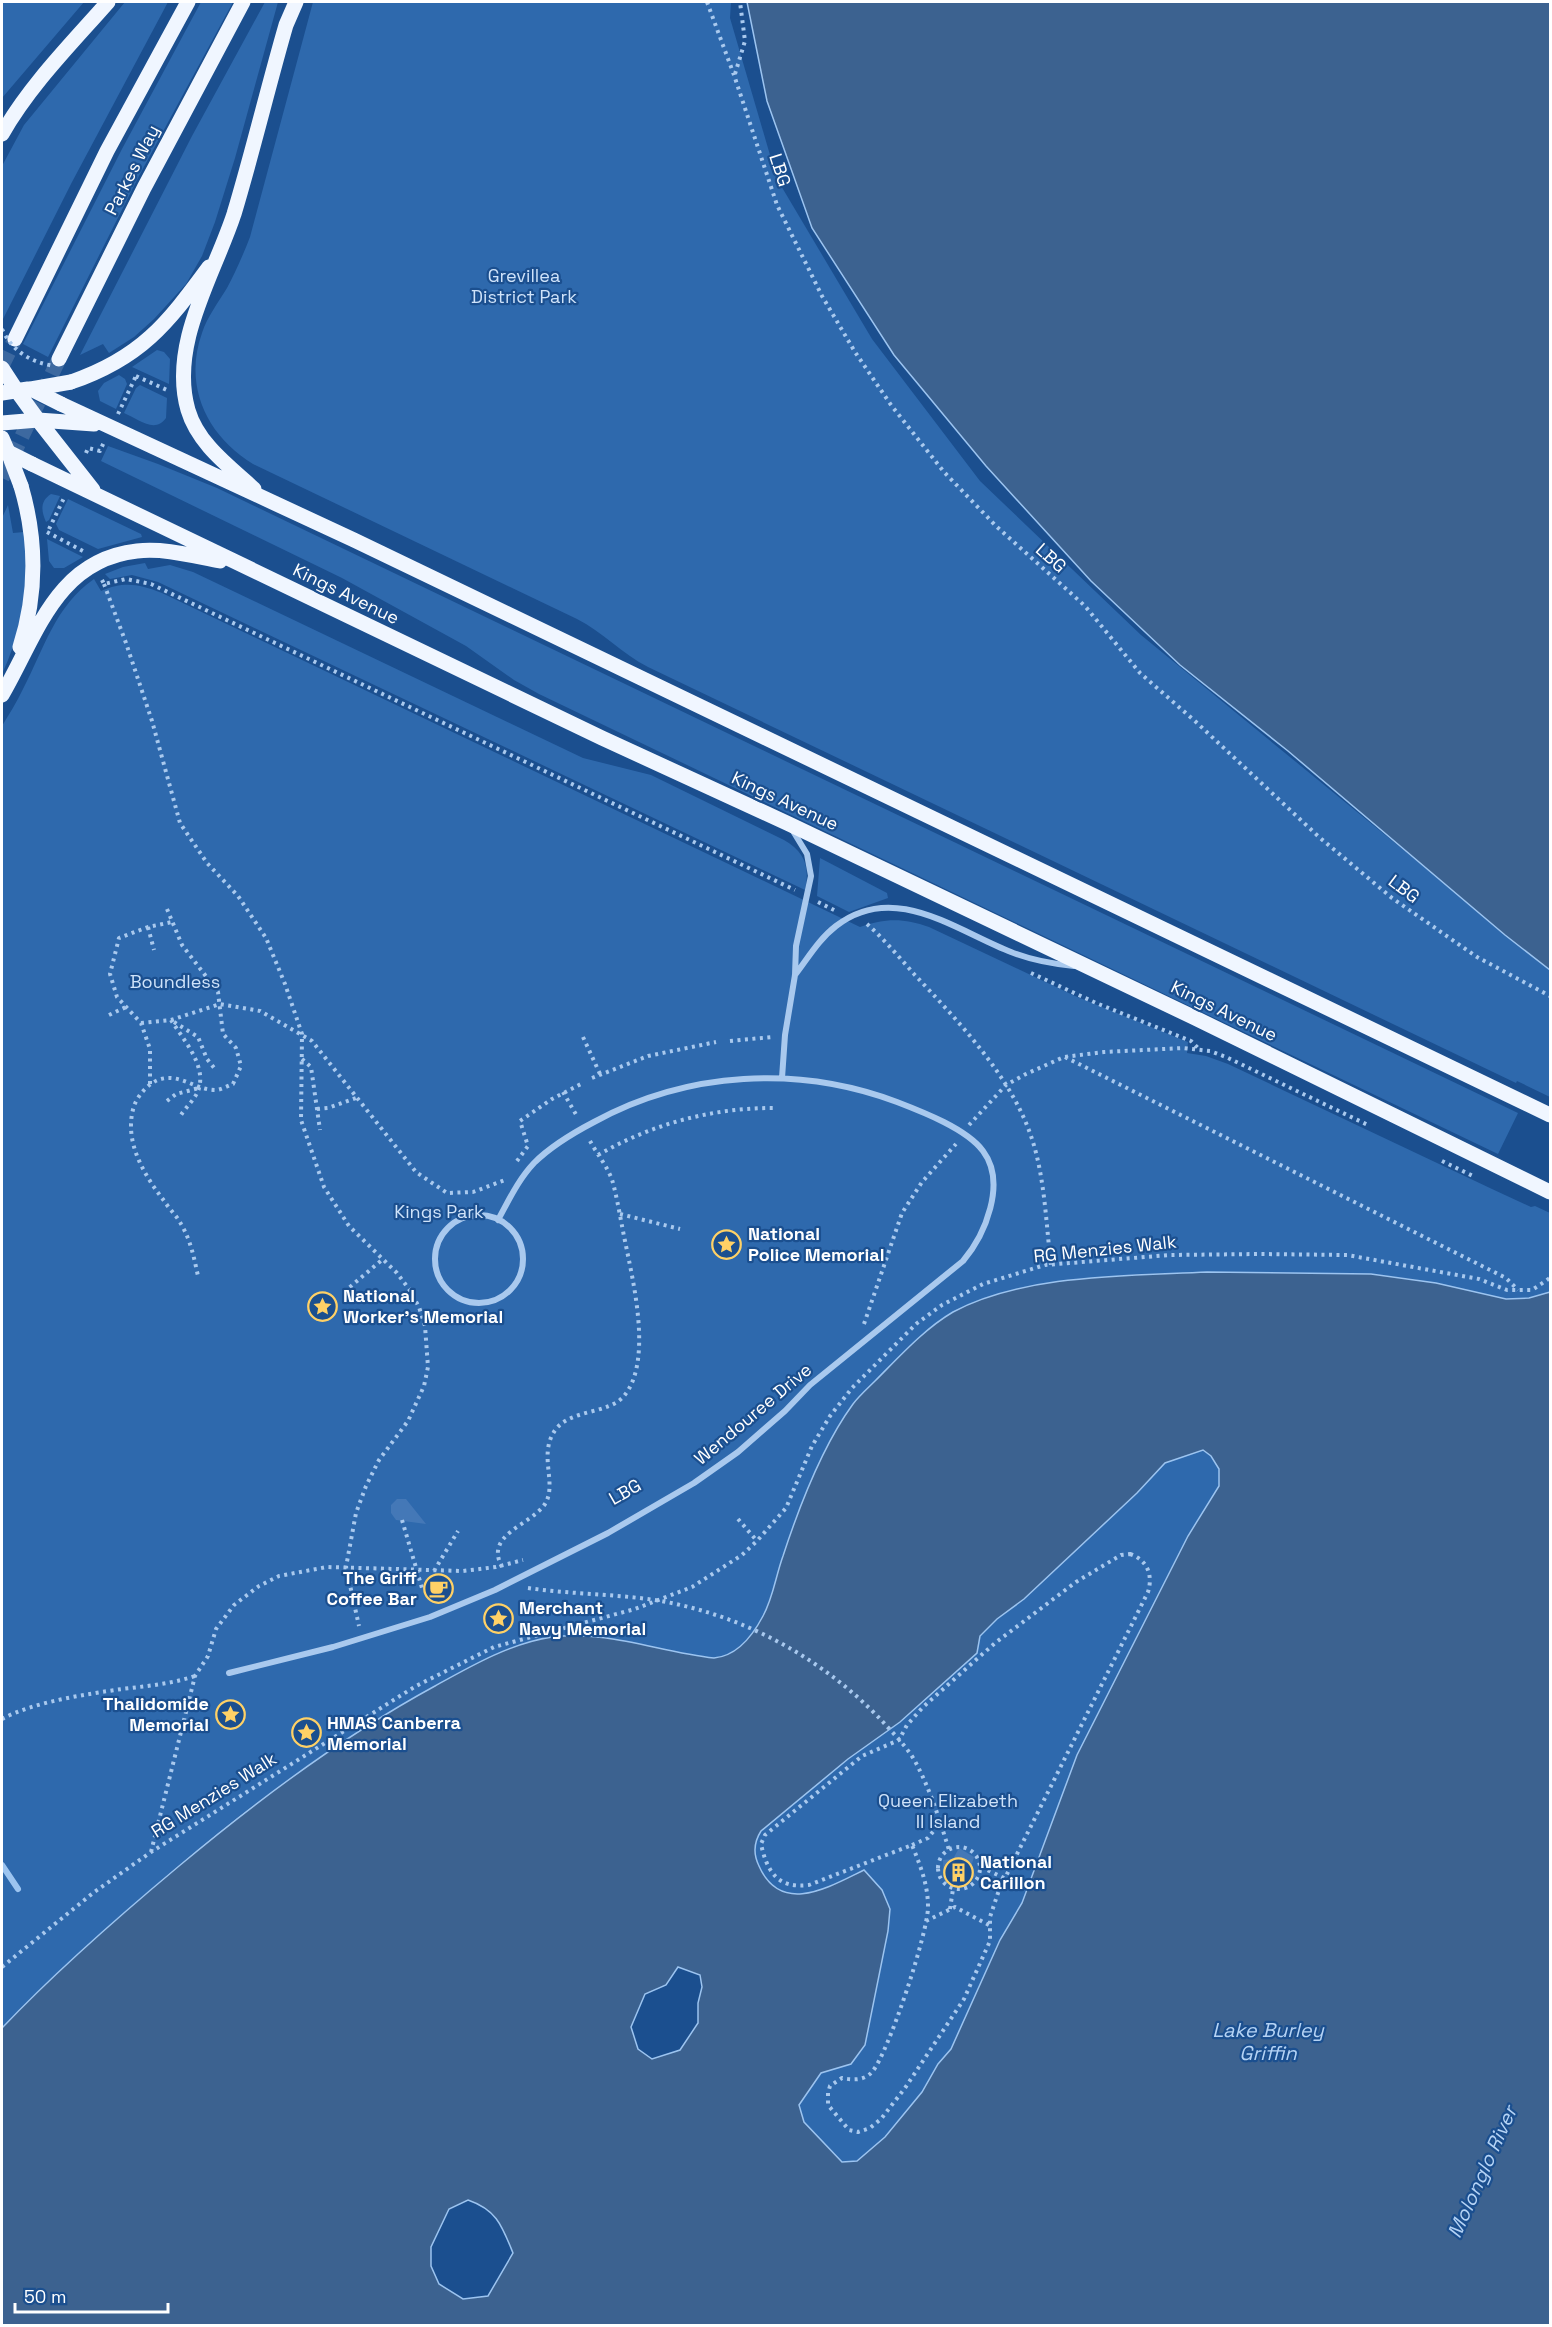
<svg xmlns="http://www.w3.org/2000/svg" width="1552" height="2327" font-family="'Space Grotesk',sans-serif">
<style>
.green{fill:#2e69ad}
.water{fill:#3c6290;stroke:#9cc4f0;stroke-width:1.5;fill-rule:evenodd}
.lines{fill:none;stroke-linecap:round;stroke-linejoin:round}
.stream{stroke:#9cc4f0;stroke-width:6}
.building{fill:#4478b7}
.primary-tunnel{stroke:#3d69a0;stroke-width:15;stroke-dasharray:15 8;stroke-linecap:butt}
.path{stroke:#a9c9ee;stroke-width:4;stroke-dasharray:3 4.5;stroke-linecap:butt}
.street{stroke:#a9c9ee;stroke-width:6}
.primary{stroke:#f0f6ff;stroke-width:15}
.path-bridge{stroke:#a9c9ee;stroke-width:4;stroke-dasharray:3 4.5;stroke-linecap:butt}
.primary-bridge{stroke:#f0f6ff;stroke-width:15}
.labels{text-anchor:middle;stroke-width:4.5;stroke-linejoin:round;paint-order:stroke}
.street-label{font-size:18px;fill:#fff;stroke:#1b4f8f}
.park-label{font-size:18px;fill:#cfe3fa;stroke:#1b4f8f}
.poi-label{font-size:18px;font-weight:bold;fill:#fff;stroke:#1b4f8f;text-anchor:start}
.water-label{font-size:20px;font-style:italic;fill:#b5d3f5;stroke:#1b4f8f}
</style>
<rect width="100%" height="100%" fill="#1b4f8f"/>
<path class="green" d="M 2,2 L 84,2 L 2,98 Z
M 125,2 L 168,2 L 72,182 L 3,319 L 2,166 L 24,125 Z
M 201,2 L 233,2 L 139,176 L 48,357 L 23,344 L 122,149 Z
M 265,2 L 278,2 L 235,158 L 215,222 L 202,256 L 186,284 L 154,319 L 134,337 L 109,353 L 103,344 L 80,355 L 192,136 Z
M 313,2 L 731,2 L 730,18 L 777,179 L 872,339 L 980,481 L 1141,635 L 1550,970 L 1550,1097 L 1517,1081 L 1516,1083 L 648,667 C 622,654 603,632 577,619 L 253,464 C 207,436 183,386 202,333 C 207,317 218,303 227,288 C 236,271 243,255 250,237 Z
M 157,350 L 164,352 L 170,359 L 169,384 L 132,367 Z
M 119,375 L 125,379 L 127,384 L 116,409 L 100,401 L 98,391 L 104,383 Z
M 140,385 L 167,398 L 166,418 C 155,434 138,419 124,413 L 136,388 Z
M 108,446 L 158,464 L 217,488 L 1518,1113 L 1498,1154 L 539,694 L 514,680 L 466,646 L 342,578 L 101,461 Z
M 51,494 L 60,496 L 49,520 L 46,522 C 41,511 40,501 51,494 Z
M 68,499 L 141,534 L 142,537 L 98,549 L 59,530 L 56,524 Z
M 8,505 L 13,533 L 24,532 C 29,584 24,626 2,674 L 2,518 Z
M 47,539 L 83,557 L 64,568 L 54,568 L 49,561 Z
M 145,563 L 148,569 L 170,565 L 193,572 L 583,758 L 651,775 L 784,840 C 805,852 810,867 805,890 L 158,582 L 132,575 L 110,579 L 105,574 L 123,567 Z
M 94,579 L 101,591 C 124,581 139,584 162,593 L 860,927 C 885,918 904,918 929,927 L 1075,996 L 1188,1042 L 1187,1053 L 1206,1056 L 1228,1064 L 1492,1189 L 1531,1207 L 1535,1206 L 1550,1213 L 1550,1292 L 1529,1298 L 1510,1299 L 1488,1296 L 1413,1279 L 1371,1274 L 1206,1272 L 1138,1274 L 1052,1283 L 992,1296 L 965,1307 L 927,1331 L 853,1403 L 801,1505 L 764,1615 L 751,1635 L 739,1647 L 727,1655 L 714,1658 C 659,1652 608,1630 553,1637 C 510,1643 468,1667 432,1688 C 304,1758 190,1850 84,1950 C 56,1975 27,1999 2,2028 L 2,726 C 9,714 17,702 23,689 C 44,649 55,606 94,579 Z
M 820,858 L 887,893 L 888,898 L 849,912 L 817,896 Z
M 1203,1450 L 1211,1456 L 1219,1469 L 1219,1486 L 1188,1536 L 1077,1755 L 1022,1903 L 1000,1940 L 951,2049 L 938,2064 L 922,2092 L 885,2137 L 857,2161 L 842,2162 L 804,2122 L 799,2105 L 821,2073 L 851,2064 L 881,1966 L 888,1931 L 864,1870 C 829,1887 781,1916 759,1866 C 753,1854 754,1843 761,1831 L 848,1759 L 900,1722 L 977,1653 L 980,1636 L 997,1619 L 1024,1599 L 1137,1493 L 1165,1463 Z"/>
<path class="water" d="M 747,2 L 1550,2 L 1550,970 L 1505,935 L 1288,751 L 1180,665 L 1091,581 L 986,466 L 894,355 L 812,228 L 767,101 Z
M 1207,1272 L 1371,1274 L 1436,1283 L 1506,1299 L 1529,1298 L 1550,1292 L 1550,2325 L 2,2325 L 2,2028 C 57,1970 118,1917 179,1866 C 260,1798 343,1736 435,1686 C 471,1666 511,1643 552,1637 C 608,1630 659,1652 714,1658 C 737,1656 753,1635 763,1616 C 773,1598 776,1575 783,1556 C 799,1507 823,1445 853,1404 C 859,1396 868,1388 875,1381 C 899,1357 924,1329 953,1312 C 1024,1274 1128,1276 1207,1272 ZM 1203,1450 L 1211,1456 L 1219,1469 L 1219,1486 L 1188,1536 L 1077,1755 L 1022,1903 L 1000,1940 L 951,2049 L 938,2064 L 922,2092 L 885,2137 L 857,2161 L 842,2162 L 804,2122 L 799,2105 L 821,2073 L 851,2064 L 865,2045 L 888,1931 L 890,1909 L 882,1890 L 864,1870 C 829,1887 781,1916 759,1866 C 753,1854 754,1842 761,1831 L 848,1759 L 900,1722 L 977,1653 L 980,1636 L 997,1619 L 1024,1599 L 1137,1493 L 1165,1463 ZM 678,1967 L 700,1975 L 702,1987 L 698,2003 L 698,2023 L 680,2050 L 652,2059 L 638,2049 L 631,2027 L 645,1994 L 666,1985 ZM 468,2200 C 497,2210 502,2226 513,2253 L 488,2296 L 463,2299 L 439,2284 L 431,2266 L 431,2247 L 449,2209 Z"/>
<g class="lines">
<path class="stream" d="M 2,1865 L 18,1889"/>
</g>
<path class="building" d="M 397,1499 L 406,1499 L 426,1524 L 396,1520 L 391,1513 L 391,1505 Z
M 959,1848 L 974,1857 L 971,1867 L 976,1876 L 961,1887 L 955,1879 L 944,1880 L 943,1860 L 953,1859 Z"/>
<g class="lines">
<path class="primary-tunnel" d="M 2,366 L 15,339
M 2,478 L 59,359"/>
<path class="path" d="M 707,2 L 734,75 L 777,205 L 822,296 L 855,352 L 891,405 L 944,472 L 996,526 L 1085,606 L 1140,673 L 1196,722 L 1319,837 L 1392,898 L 1477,957 L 1550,996
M 735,74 L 745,41 L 740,2
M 136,376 L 167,390
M 118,414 L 136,376
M 86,453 L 88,448 L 100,451 L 104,442
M 49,529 L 64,498
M 47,532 L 83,551
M 102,580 L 104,584 L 126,579 L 151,584 L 795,890
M 104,584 L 126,643 L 152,721 L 180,823 L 207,863 L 238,896 L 266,938 L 285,984 L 302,1034 L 301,1120 L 324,1187 L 349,1226 L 397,1273 L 409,1289 L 419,1307 L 425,1326 L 428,1367 L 424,1386 L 408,1421 L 379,1460 L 366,1486 L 356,1513 L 346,1567 L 359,1626
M 818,902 L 838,912
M 167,909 L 182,945 L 218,992 L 223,1034 L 236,1048 L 241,1066 L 233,1084 C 227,1086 221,1090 215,1090 C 195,1090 179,1072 158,1080 C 148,1084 138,1095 134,1106 C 123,1141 144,1175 165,1202 C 170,1210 177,1216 181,1224 C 191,1241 194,1258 198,1276
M 867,924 C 884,939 899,957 914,974 C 958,1021 1012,1077 1032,1139 C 1045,1179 1046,1224 1051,1265
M 148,927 L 154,950
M 1031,973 L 1096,1003 L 1191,1041 L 1199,1049
M 109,1015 L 126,1007
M 171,1020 C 182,1038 206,1064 199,1088 C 197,1097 186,1107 181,1115
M 174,1022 L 198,1037 L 207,1059 L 215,1069
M 141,1023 L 171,1020 L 220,1004 L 260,1011 L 312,1041 L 416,1172 L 447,1193 L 473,1192 L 505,1180
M 583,1037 L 600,1074
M 730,1041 L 772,1037
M 1065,1057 L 1506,1278 L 1518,1290
M 302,1059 L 311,1067 L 320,1130
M 592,1078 L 648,1056 L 716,1042
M 150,1084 L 150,1049 L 141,1023 L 117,997 L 110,974 L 119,938 L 148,927 L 172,922
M 563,1092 L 578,1118
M 167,1101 L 176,1094 L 199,1088
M 317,1109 L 328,1108 L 356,1098
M 969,1125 L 1006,1085 L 1026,1074 L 1064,1057 L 1104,1052 L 1183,1048 L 1210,1051 L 1226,1057 L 1370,1126
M 598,1155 C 652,1124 711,1108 773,1108
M 517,1161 L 528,1146 L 520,1121 L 552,1099 L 581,1084
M 1442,1161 L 1475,1177
M 620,1214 L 680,1229
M 344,1292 L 383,1259
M 864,1324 L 902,1213 L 922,1182 L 956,1144
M 738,1519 L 757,1541
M 402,1520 L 422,1588
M 1130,1554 C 1148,1560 1153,1576 1148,1592 L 999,1890 L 990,1917 L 990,1941 L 964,1999 L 905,2088 L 881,2119 L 870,2128 L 858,2132 L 849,2130 L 828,2105 L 828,2093 L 830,2086 L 842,2078 C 852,2080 864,2081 872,2072 C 888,2054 928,1933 928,1907 C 928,1884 920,1865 912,1845 L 809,1885 C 778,1889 767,1872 761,1844 L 765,1835 L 862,1756 L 899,1740 L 907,1725 L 923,1707 L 995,1643 L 1076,1582 L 1121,1555 Z
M 502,1567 C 484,1534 530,1526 545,1504 C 558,1483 537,1454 556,1429 C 572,1409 609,1414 624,1396 C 653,1361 633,1281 625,1241 C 621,1222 618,1202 613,1183 C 609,1168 596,1153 589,1139
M 434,1571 L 458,1531
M 528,1588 C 570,1594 613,1594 655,1600 C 742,1614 823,1658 883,1722 C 895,1735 909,1749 917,1765 C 931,1792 940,1821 949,1850
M 2,1719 C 33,1702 87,1694 122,1689 C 147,1686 171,1684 195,1676
M 912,1845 L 928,1838 L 940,1823
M938 1868a21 21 0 1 1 42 0a21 21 0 1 1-42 0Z
M 151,1852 L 195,1676 L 208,1656 L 216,1629 L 234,1605 L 259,1586 L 279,1576 L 327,1567 L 463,1571 L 496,1567 L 523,1560
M 981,1867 L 1004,1878
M 950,1909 L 953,1889
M 926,1921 L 955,1907 L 989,1925
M 2,1967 L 93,1893 L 151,1852 L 416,1686 L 494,1647 L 635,1609 L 692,1587 L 742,1555 L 757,1541 L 786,1508 L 812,1446 L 830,1416 L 852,1388 L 916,1324 L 942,1305 L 983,1284 L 1045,1265 L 1170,1255 L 1259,1254 L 1347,1255 L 1479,1279 L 1507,1290 L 1532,1290 L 1550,1278"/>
<path class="street" d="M 795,975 C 808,958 819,939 836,926 C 894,881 955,930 1011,952 C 1031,960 1053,964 1074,966
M 782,1078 L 785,1035 L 795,975 L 796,946 L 811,876 L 807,854 L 793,831
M435 1259a44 44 0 1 1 88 0a44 44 0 1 1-88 0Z
M 229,1673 L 333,1647 L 430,1617 L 495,1590 L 608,1533 L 694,1483 L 738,1452 L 785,1411 L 810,1385 L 963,1261 C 985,1235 1007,1183 983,1151 C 967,1129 923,1112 897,1102 C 799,1065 687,1071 594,1122 C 573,1133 551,1146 534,1163 C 518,1180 509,1200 498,1220"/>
<path class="primary" d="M 2,134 C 30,85 71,44 108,2
M 15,339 L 107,151 L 188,2
M 59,359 L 144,188 L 243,2
M 2,368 L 17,391
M 71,382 C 141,358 167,324 209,267
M 2,393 L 28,389
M 61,404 L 354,540 L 1550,1115
M 38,420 L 93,490
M 38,420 L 94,424
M 2,438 L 8,452
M 32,464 L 602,738 L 789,824 L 1193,1017 L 1550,1192
M 254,489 C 229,466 198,444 188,410 C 169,344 214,275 234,214 C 253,151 268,87 286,25 L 296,2
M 20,647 C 37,594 37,540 21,486
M 2,695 C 37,635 56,560 137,551 C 165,548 193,556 220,561"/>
<path class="path-bridge" d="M 2,329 C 12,351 30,362 54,366"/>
<path class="primary-bridge" d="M 31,389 L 71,382
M 31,389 L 61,404
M 17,391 L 38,420
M 2,423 L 38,420
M 8,452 L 21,486
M 8,452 L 32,464"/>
</g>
<defs>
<symbol id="sight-ring" viewBox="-11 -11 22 22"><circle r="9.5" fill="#1b4f8f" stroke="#ffd166" stroke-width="1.5"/><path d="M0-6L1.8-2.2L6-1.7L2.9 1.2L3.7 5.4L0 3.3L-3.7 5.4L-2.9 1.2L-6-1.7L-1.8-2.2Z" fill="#ffd166"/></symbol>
<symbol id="cafe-ring" viewBox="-11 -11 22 22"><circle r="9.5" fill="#1b4f8f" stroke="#ffd166" stroke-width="1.5"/><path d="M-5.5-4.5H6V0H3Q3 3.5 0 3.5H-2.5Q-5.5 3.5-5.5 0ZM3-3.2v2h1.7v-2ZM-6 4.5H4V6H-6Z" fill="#ffd166"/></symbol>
<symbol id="building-ring" viewBox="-11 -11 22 22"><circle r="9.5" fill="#1b4f8f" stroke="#ffd166" stroke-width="1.5"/><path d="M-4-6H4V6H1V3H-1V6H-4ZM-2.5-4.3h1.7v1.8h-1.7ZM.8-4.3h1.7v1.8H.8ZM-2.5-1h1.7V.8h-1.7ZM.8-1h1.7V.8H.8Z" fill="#ffd166"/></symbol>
</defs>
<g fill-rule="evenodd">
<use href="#sight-ring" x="710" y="1228" width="33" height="33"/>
<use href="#sight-ring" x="306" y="1290" width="33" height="33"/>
<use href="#cafe-ring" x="422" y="1572" width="33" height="33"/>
<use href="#sight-ring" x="482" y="1602" width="33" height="33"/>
<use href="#sight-ring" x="214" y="1698" width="33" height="33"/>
<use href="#sight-ring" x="290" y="1716" width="33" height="33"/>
<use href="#building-ring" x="942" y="1856" width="33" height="33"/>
</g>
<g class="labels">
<g class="street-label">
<text transform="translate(132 170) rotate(-63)" y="6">Parkes Way</text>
<text transform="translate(780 170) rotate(72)" y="6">LBG</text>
<text transform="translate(1051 558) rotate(42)" y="6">LBG</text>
<text transform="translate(346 594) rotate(26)" y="6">Kings Avenue</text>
<text transform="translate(785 801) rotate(25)" y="6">Kings Avenue</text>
<text transform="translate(1404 889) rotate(37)" y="6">LBG</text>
<text transform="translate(1224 1011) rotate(26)" y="6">Kings Avenue</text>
<text transform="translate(1105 1249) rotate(-6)" y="6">RG Menzies Walk</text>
<text transform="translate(753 1414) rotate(-40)" y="6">Wendouree Drive</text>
<text transform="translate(625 1492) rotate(-30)" y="6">LBG</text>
<text transform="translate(214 1795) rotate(-32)" y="6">RG Menzies Walk</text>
</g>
<g class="park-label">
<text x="524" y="282">Grevillea<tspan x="524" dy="21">District Park</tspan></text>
<text x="175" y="988">Boundless</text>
<text x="439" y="1218">Kings Park</text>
<text x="948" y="1807">Queen Elizabeth<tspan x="948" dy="21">II Island</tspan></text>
</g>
<g class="poi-label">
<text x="748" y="1240">National<tspan x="748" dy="21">Police Memorial</tspan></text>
<text x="343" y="1302">National<tspan x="343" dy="21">Worker’s Memorial</tspan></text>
<text x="417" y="1584" text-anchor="end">The Griff<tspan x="417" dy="21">Coffee Bar</tspan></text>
<text x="519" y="1614">Merchant<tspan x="519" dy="21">Navy Memorial</tspan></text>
<text x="209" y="1710" text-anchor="end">Thalidomide<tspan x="209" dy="21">Memorial</tspan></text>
<text x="327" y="1729">HMAS Canberra<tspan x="327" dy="21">Memorial</tspan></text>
<text x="980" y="1868">National<tspan x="980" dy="21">Carillon</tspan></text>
</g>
<g class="water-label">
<text x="1268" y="2037">Lake Burley<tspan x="1268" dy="23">Griffin</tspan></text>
<text transform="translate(1482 2172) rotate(-66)" y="7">Molonglo River</text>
</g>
</g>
<rect width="1552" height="2327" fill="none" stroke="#ffffff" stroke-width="6"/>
<path d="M15 2303v9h153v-9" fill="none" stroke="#ffffff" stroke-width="3"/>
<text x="24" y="2303" font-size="18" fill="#ffffff" stroke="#1b4f8f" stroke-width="4.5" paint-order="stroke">50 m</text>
</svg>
